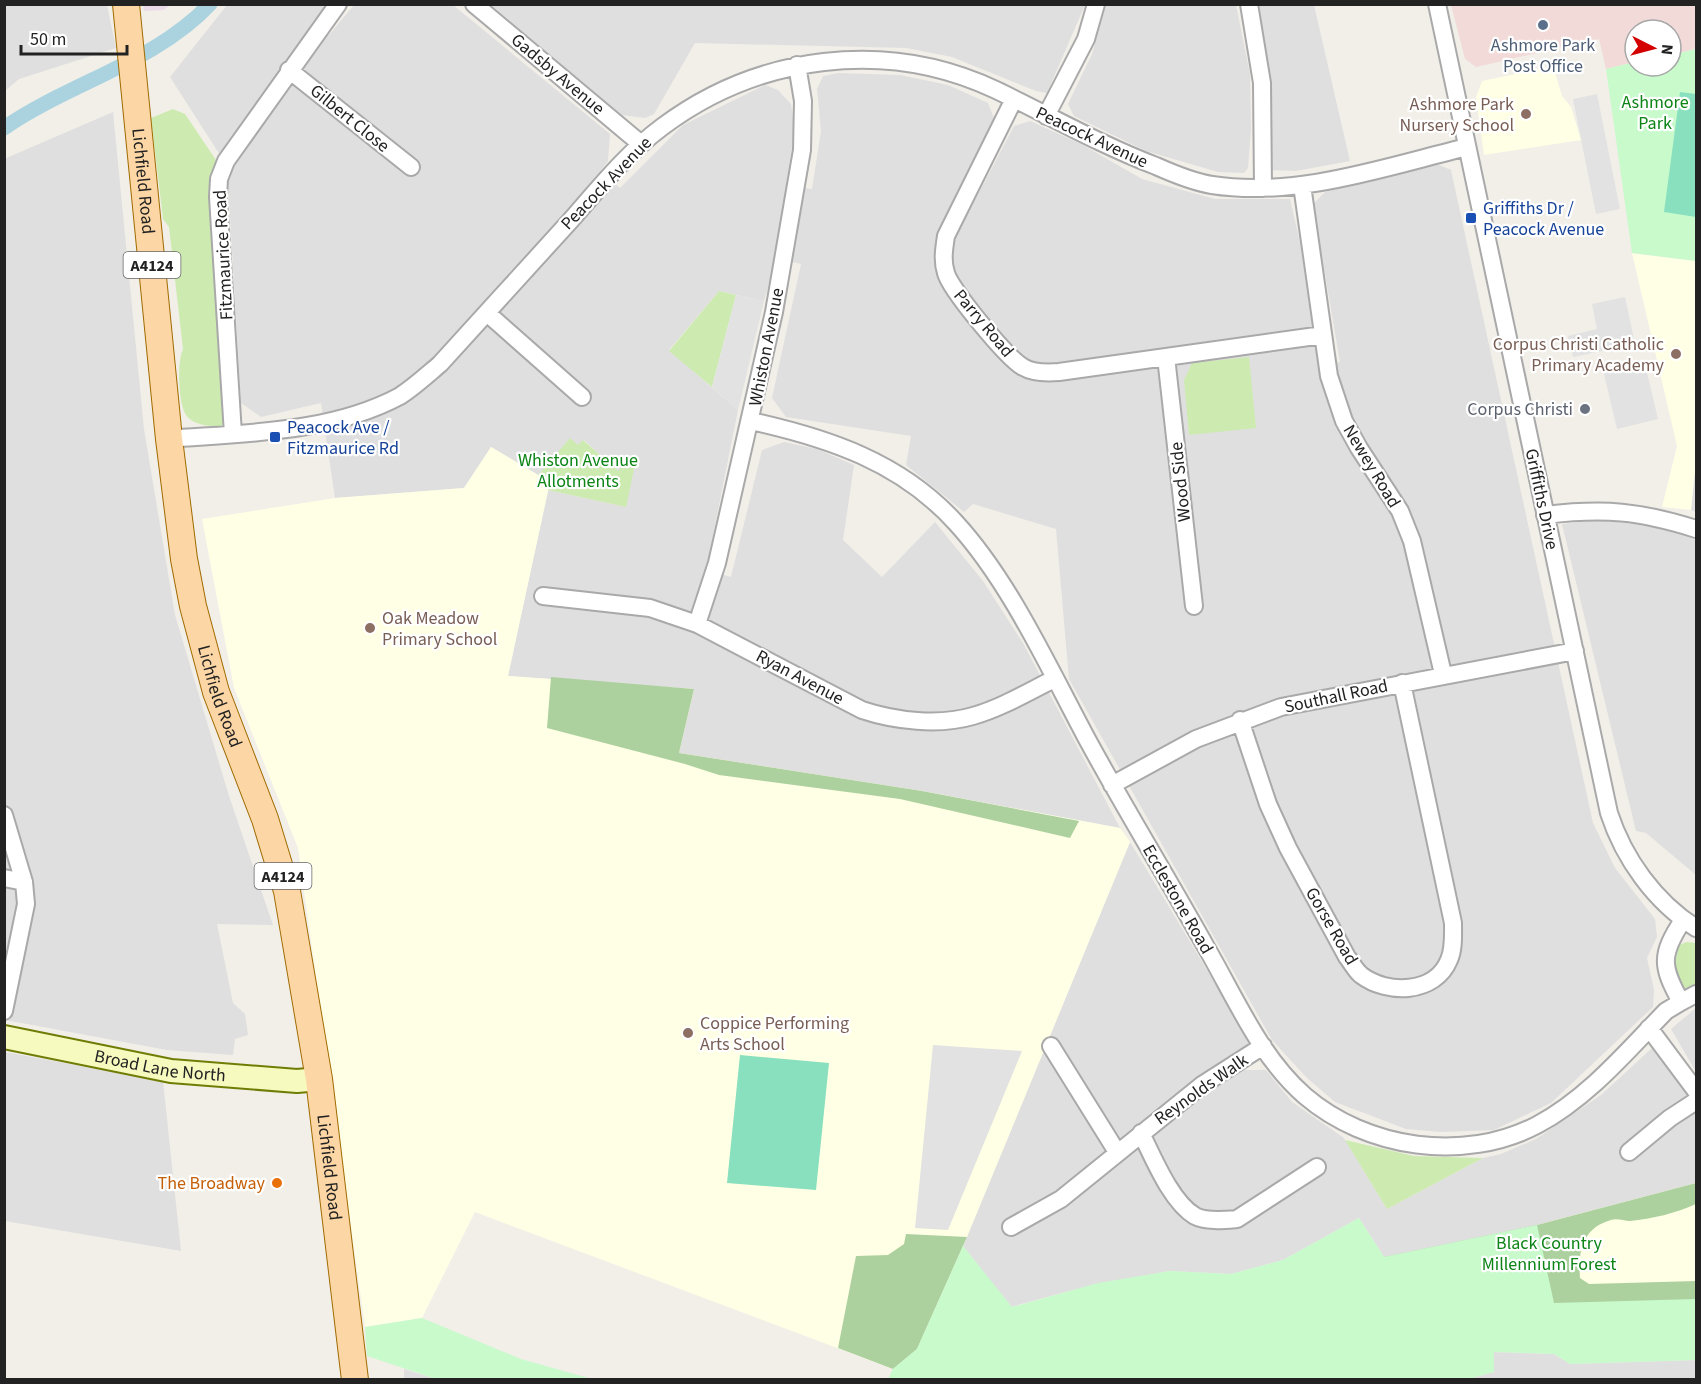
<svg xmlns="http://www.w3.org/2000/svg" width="1701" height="1384" font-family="'Source Sans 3',sans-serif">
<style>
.residential{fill:#e0dfdf}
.commercial{fill:#f2dad9}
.industrial{fill:#ebdbe8}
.education{fill:#ffffe5}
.grass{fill:#cdebb0}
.forest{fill:#add19e}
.park{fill:#c8facc}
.pitch{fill:#88e0be}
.parking{fill:#e2e2e2}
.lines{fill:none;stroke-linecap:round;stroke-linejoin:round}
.canal{stroke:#aad3df;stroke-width:15}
.street-casing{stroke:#a9a9a9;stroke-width:20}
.secondary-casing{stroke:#707d05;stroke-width:26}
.primary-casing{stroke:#a06b00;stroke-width:28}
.street{stroke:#fff;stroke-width:16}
.secondary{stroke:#f7fabf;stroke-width:22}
.primary{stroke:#fcd6a4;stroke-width:26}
.service-dot{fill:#5c6f8a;stroke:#fff;stroke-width:2}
.education-dot{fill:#8d6e63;stroke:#fff;stroke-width:2}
.transit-dot{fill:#1a4fb4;stroke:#fff;stroke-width:2}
.worship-dot{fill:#6b7280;stroke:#fff;stroke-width:2}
.food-dot{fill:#e8710a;stroke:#fff;stroke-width:2}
.labels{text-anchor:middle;stroke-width:4.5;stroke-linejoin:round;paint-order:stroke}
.shield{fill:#fff;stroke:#646464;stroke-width:1.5}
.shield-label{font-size:16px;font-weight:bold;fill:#222}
.service-label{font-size:18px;fill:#4e5e75;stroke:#fff}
.street-label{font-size:18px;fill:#222;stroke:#fff}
.park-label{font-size:18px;fill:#0c8416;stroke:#fff}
.education-label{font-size:18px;fill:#785e54;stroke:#fff;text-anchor:end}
.transit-label{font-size:18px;fill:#164399;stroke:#fff;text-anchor:start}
.worship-label{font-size:18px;fill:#5b616d;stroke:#fff;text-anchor:end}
.food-label{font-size:18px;fill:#c56008;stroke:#fff;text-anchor:end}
</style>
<rect width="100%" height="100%" fill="#f2efe9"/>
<path class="residential" d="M 5,4 L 107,5 L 116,48 L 19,79 L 5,91 Z
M 227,5 L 327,5 L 313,22 L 329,35 L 354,5 L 453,5 L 610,134 L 608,161 L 601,170 L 620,188 L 683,125 L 765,85 L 778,90 L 791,104 L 795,129 L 786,185 L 812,189 L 821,131 L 817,89 L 823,76 L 838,73 L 900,75 L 948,85 L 988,103 L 994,118 L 944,219 L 961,227 L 1014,126 L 1030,121 L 1081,144 L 1142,179 L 1215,199 L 1290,199 L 1300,242 L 1318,367 L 1340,362 L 1313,204 L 1325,192 L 1437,164 L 1451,170 L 1593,823 L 1615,868 L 1655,919 L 1657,937 L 1647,958 L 1654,990 L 1653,1007 L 1551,1103 L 1494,1130 L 1441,1132 L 1406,1129 L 1335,1102 L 1307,1078 L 1272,1040 L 1069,679 L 1056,529 L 973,504 L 964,512 L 906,465 L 911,436 L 786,417 L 772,398 L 801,264 L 776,258 L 764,301 L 719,291 L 669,350 L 738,410 L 706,570 L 731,577 L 762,450 L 784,442 L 817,449 L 854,465 L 843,540 L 882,577 L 935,522 L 983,581 L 1023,643 L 1120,828 L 922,791 L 679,753 L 694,689 L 508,676 L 548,490 L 626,507 L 633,457 L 618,472 L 584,440 L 578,445 L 570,439 L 538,475 L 491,447 L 464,488 L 335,498 L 321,403 L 261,417 L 241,403 L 227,166 L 170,77 Z
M 489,5 L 1085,5 L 1047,93 L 1036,91 L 952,57 L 906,48 L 695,43 L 654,114 L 645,118 L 622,115 Z
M 1106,5 L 1236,5 L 1250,74 L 1251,130 L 1248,168 L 1244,173 L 1218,172 L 1146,151 L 1074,116 L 1068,104 L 1092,54 Z
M 1256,5 L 1314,5 L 1350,161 L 1296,171 L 1269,170 L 1271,93 Z
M 113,112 L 144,429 L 175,615 L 229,796 L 273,925 L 217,924 L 233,1003 L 245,1014 L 248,1035 L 235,1039 L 233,1055 L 167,1050 L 5,1020 L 4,159 Z
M 1696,460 L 1696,512 L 1691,510 Z
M 1598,520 L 1655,526 L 1696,540 L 1696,875 L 1646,833 L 1636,831 L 1562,524 Z
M 1130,842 L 1254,1048 L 1236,1058 L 1246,1070 L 1266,1070 L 1292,1102 L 1344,1138 L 1387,1209 L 1483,1158 L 1501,1154 L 1536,1139 L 1601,1095 L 1652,1048 L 1696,1105 L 1696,1183 L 1537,1225 L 1384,1257 L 1359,1218 L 1283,1260 L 1231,1274 L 1169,1271 L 1065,1292 L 1011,1307 L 963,1246 Z
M 1696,1008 L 1696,1072 L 1671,1029 Z
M 5,1052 L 163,1081 L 181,1251 L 5,1221 Z
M 1493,1352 L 1554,1354 L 1570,1364 L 1696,1360 L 1696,1379 L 1465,1380 L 1493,1372 Z
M 404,1369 L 436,1379 L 404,1379 Z"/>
<path class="commercial" d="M 1451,5 L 1696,5 L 1696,49 L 1671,55 L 1671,30 L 1635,30 L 1635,62 L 1606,69 L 1599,39 L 1476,67 L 1465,59 Z"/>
<path class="industrial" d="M 143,5 L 143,4 L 170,5 L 164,10 L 144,11 Z"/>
<path class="education" d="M 1553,66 L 1562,96 L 1571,107 L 1581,140 L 1484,155 L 1476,97 L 1482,81 Z
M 1632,253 L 1696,261 L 1696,460 L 1691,510 L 1662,507 L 1677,446 Z
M 491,447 L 550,482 L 508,676 L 694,689 L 679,753 L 922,791 L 1120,828 L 1130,842 L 967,1237 L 917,1349 L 893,1369 L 475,1212 L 422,1318 L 365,1327 L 298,848 L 234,688 L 202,519 L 335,498 L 464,488 Z
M 1696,1183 L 1696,1299 L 1554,1303 L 1537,1225 Z"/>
<path class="grass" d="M 173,109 L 185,114 L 218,163 L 210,202 L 225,418 L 222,426 C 211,427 192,425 186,415 C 178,403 177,361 183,349 L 169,227 L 163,219 L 151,118 Z
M 719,291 L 736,295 L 712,387 L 669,351 Z
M 1249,357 L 1256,428 L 1189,435 L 1184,380 L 1192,363 Z
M 570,438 L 578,445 L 583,440 L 618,471 L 633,456 L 636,460 L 626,507 L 548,490 L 550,482 L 538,475 Z
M 1687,942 L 1696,943 L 1696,988 L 1690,991 C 1671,981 1674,963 1679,945 Z
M 1345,1140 L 1414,1156 L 1483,1158 L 1387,1209 Z"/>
<path class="forest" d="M 551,677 L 694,689 L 679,753 L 922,791 L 1079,821 L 1070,838 L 900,799 L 719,775 L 685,764 L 547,728 Z
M 1696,1183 L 1696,1204 C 1676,1213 1652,1219 1630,1221 C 1624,1221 1617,1218 1611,1220 C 1582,1228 1578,1252 1580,1278 L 1589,1284 L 1696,1281 L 1696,1311 L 1573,1318 L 1384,1257 L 1537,1225 Z
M 906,1234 L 967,1237 L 917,1349 L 893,1369 L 838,1348 L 856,1256 L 888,1255 L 904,1244 Z"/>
<path class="park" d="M 1696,49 L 1696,261 L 1632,253 L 1606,69 L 1635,62 L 1635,66 L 1671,66 L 1671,55 Z
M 1359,1218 L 1384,1257 L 1537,1225 L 1554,1303 L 1696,1299 L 1696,1360 L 1570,1364 L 1554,1354 L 1494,1352 L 1494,1372 L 1465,1380 L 888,1379 L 893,1369 L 917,1349 L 963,1246 L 1012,1307 L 1098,1283 L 1170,1271 L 1231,1274 L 1283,1260 Z
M 422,1318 L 521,1359 L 592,1379 L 436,1379 L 367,1356 L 365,1327 Z"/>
<path class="pitch" d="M 1680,92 L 1696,94 L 1696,217 L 1664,212 Z
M 740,1055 L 829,1063 L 816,1190 L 727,1183 Z"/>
<path class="parking" d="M 1597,94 L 1620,209 L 1596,214 L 1573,99 Z
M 736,295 L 764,301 L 738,410 L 712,387 Z
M 1625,297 L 1635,344 L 1573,357 L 1568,336 L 1597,329 L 1592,304 Z
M 1644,360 L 1658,419 L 1617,429 L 1603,370 Z
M 933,1045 L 1022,1051 L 948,1230 L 915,1228 Z"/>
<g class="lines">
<path class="canal" d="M 4,128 C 69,83 156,62 210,4"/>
<defs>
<path id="street" d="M 474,4 L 641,144
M 1249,4 L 1262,83 L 1263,188
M 1437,4 L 1609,813 C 1624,859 1655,902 1696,928
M 289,70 L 411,167
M 1014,99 L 946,236 C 944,249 942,261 946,273 C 950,289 1007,358 1023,367 C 1033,373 1047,373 1059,372 L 1323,335
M 1046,116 L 1086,39 L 1096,4
M 1302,185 L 1329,376 L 1344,421 L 1359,448 L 1400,511 L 1412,541 L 1443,674
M 487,313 L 582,397
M 1166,357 L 1194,606
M 751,421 C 828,438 901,462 956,523 C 1010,582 1049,668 1087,739 C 1125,809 1167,877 1206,947 C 1235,997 1260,1057 1305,1096 C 1367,1149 1464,1163 1537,1125 C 1588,1098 1627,1051 1666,1011 L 1681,1002 C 1661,966 1660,955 1683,920
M 233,434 L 218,197 L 219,179 L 226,161 L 338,4
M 169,439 C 245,433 331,433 400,396 C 414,387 427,375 440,364 C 484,316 527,268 571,220 C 599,188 627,153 662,127 C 758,55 886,38 996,90 C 1050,116 1101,145 1156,166 C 1174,174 1193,182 1212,185 C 1297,198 1385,167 1467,147
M 1545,515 C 1605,508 1639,511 1696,529
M 543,596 L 650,608 L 697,624 L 862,710 C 895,721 939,726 973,716 C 1001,708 1028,692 1054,679
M 697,624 L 717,563 L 774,312 L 802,150 L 803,101 L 797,65
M 1240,720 L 1268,804 L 1288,848 L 1347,957 C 1352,963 1355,970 1361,975 C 1387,995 1435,994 1449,960 C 1454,949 1453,935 1453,923 L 1402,683
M 1112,785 L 1196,739 L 1281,707 L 1575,651
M 4,815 L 24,882 L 26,904 L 4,1011
M 4,878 L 24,882
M 1681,1002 L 1696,994
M 1649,1028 L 1696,1091
M 1051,1046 L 1117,1152
M 1141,1133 C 1153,1157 1171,1202 1195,1216 C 1206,1222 1225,1220 1237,1219 L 1317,1167
M 1629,1152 L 1670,1118 L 1696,1101
M 1011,1227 L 1061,1199 L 1202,1085 L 1263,1046"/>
<g id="secondary">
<path id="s1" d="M 4,1037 L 171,1071 L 297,1081 L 319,1079"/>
</g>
<g id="primary">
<path id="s2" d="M 126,4 L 169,439 L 184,559 L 193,606 L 216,692 L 265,819 L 287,891 L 319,1079 L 355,1380"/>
</g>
</defs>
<use href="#street" class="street-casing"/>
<use href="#secondary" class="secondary-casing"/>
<use href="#primary" class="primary-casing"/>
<use href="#street" class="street"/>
<use href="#secondary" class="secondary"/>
<use href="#primary" class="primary"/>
</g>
<circle class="service-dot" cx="1543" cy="25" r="6"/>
<g class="education-dot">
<circle cx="1526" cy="114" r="6"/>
<circle cx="1676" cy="354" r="6"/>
<circle cx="370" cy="628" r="6"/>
<circle cx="688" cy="1033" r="6"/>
</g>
<g class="transit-dot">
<rect x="1465" y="212" width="12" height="12" rx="3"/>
<rect x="269" y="431" width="12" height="12" rx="3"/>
</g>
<circle class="worship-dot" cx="1585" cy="409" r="6"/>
<circle class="food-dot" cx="277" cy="1183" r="6"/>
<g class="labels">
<g class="shield">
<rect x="123.5" y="252" width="57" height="26" rx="4.5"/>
<rect x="254.5" y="863" width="57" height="26" rx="4.5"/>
</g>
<g class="shield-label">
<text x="152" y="271">A4124</text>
<text x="283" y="882">A4124</text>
</g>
<g class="service-label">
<text x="1543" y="51">Ashmore Park<tspan x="1543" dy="21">Post Office</tspan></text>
</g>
<g class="street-label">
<text transform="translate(558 74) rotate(40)" y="6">Gadsby Avenue</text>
<text transform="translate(350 118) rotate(39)" y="6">Gilbert Close</text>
<text transform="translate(1092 137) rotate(25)" y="6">Peacock Avenue</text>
<text dy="6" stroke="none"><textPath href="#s2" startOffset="178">Lichfield Road</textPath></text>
<text transform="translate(606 183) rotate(-46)" y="6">Peacock Avenue</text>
<text transform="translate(223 255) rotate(-93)" y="6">Fitzmaurice Road</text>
<text transform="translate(984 323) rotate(50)" y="6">Parry Road</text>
<text transform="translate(766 347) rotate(-79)" y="6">Whiston Avenue</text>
<text transform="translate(1372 466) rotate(59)" y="6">Newey Road</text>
<text transform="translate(1180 482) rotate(-96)" y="6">Wood Side</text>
<text transform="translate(1542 499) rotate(78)" y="6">Griffiths Drive</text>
<text transform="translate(800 677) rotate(28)" y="6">Ryan Avenue</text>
<text dy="6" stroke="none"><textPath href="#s2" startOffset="700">Lichfield Road</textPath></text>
<text transform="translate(1336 696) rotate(-12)" y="6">Southall Road</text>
<text transform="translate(1178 899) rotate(60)" y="6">Ecclestone Road</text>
<text transform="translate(1332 926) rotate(60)" y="6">Gorse Road</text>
<text dy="6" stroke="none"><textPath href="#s1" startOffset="159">Broad Lane North</textPath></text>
<text transform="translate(1201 1089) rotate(-35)" y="6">Reynolds Walk</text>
<text dy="6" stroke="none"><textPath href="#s2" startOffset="1186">Lichfield Road</textPath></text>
</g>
<g class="park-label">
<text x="1655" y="108">Ashmore<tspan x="1655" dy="21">Park</tspan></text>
<text x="578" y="466">Whiston Avenue<tspan x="578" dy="21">Allotments</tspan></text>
<text x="1549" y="1249">Black Country<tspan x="1549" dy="21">Millennium Forest</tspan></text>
</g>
<g class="education-label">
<text x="1514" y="110">Ashmore Park<tspan x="1514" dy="21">Nursery School</tspan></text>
<text x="1664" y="350">Corpus Christi Catholic<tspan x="1664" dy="21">Primary Academy</tspan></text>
<text x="382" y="624" text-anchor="start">Oak Meadow<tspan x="382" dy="21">Primary School</tspan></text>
<text x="700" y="1029" text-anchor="start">Coppice Performing<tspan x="700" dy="21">Arts School</tspan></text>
</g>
<g class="transit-label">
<text x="1483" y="214">Griffiths Dr /<tspan x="1483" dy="21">Peacock Avenue</tspan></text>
<text x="287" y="433">Peacock Ave /<tspan x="287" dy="21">Fitzmaurice Rd</tspan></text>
</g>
<g class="worship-label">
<text x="1573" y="415">Corpus Christi</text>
</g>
<g class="food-label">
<text x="265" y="1189">The Broadway</text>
</g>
</g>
<rect width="1701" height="1384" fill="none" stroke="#222222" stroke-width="12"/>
<g transform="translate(1653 48) rotate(96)"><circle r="28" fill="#ffffff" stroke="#a7a7a7" stroke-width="1.5"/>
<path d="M0-4.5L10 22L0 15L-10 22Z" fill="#d40000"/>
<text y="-9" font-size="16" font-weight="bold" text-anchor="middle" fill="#222222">N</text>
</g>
<path d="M21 45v9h106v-9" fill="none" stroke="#222222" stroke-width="3"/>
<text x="30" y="45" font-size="18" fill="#222222" stroke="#ffffff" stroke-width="4.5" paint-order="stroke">50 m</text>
</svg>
